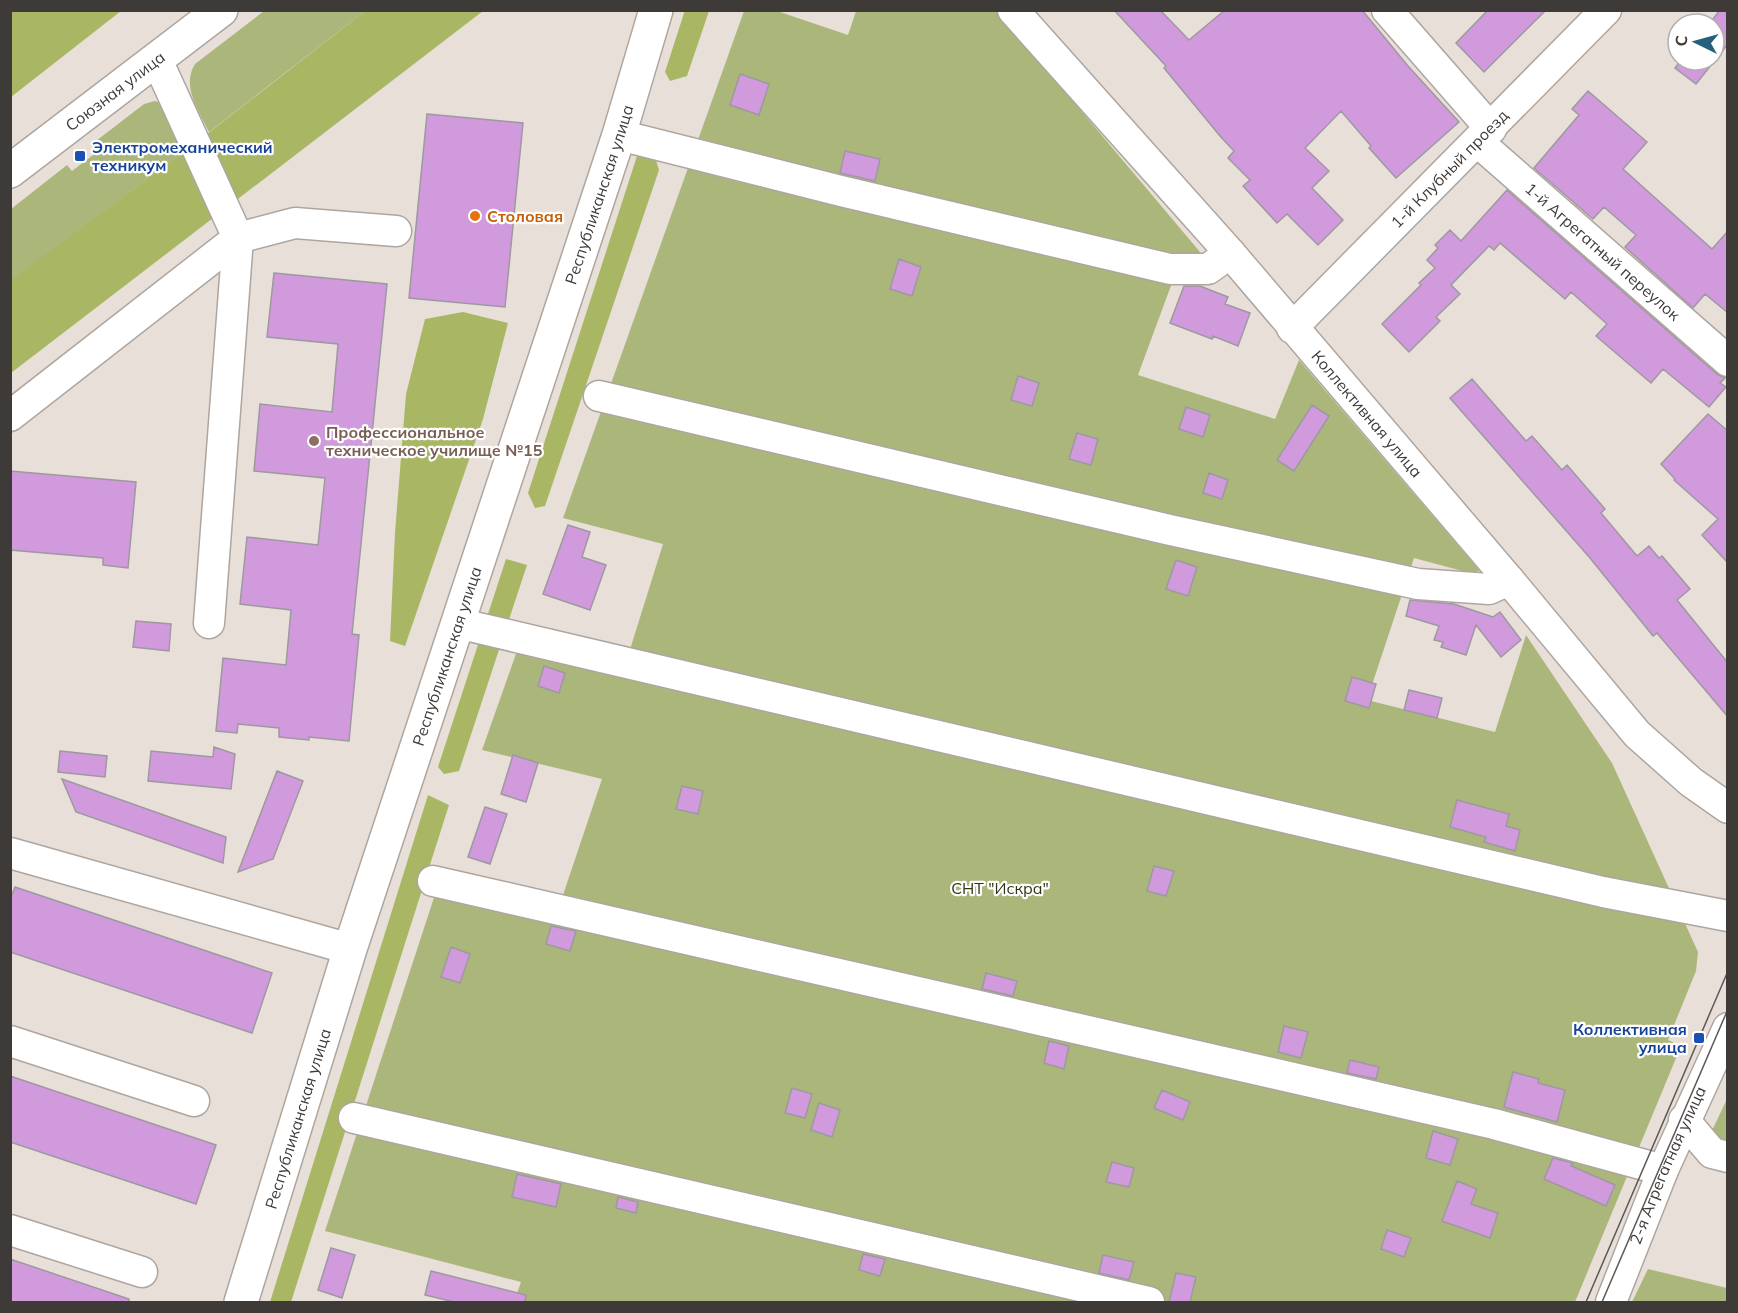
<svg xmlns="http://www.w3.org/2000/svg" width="1738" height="1313" font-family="Mulish,sans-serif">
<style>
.green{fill:#abb77a}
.forest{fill:#a9b765}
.building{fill:#d09adc;stroke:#9e98a0;stroke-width:1.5}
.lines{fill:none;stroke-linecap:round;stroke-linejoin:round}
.minor-casing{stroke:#aea59f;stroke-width:33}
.major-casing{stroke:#aea59f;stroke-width:36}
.minor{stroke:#fff;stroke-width:30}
.major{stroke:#fff;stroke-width:33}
.tram{stroke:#5d5856;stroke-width:1.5}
.transit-dot{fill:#1a4fb4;stroke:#fff;stroke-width:2}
.food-dot{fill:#e8710a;stroke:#fff;stroke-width:2}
.education-dot{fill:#8d6e63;stroke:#fff;stroke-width:2}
.labels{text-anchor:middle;stroke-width:4.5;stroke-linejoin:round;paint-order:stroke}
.street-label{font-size:16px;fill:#3e3a38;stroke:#fff}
.transit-label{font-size:16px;font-weight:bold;fill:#164399;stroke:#fff;text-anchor:start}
.food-label{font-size:16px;font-weight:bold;fill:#c56008;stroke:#fff;text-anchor:start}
.education-label{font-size:16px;font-weight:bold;fill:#785e54;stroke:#fff;text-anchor:start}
.park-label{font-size:16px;fill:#303613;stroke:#fff}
</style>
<rect width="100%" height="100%" fill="#e8dfd9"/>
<path class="green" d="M 264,11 L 365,11 L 209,132 C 199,111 181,87 195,64 Z
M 744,11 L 777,11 L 848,35 L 856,11 L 997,11 L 1200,252 L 1176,272 L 1138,375 L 1275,419 L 1299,360 L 1480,571 L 1470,573 L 1414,558 L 1367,700 L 1495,732 L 1526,635 L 1612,763 L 1698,952 L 1696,971 L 1668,1040 L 1681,1046 L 1575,1302 L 514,1302 L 521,1282 L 325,1231 L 444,867 L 563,895 L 602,779 L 482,750 L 523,634 L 627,659 L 663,544 L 563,518 Z
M 155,101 L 162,103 L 189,148 L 11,280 L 11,209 L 67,165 L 72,171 L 101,149 L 96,141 L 144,104 Z
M 1727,1099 L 1727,1165 L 1699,1158 Z
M 1648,1269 L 1727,1288 L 1727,1302 L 1632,1302 Z"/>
<path class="forest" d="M 11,10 L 121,10 L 121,11 L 11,97 Z
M 685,10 L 709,11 L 687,76 L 670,81 L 665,72 Z
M 365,11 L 483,11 L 11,373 L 10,280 L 189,148 Z
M 654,154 L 659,170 L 545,506 L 535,508 L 528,493 L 637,156 Z
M 463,312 L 508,323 L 483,419 L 405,646 L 390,641 L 395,533 L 406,394 L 425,319 Z
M 506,559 L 527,565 L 459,771 L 444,774 L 438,767 Z
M 428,795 L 449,805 L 291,1302 L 270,1302 Z"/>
<path class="building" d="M 1114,10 L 1160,10 L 1189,40 L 1225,10 L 1362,10 L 1408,66 L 1459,122 L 1396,178 L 1369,148 L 1371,146 L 1341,111 L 1305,148 L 1329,171 L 1312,188 L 1343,220 L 1318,245 L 1287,214 L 1277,223 L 1243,186 L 1250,180 L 1228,158 L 1234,151 L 1220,136 L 1164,68 L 1166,66 Z
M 1488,10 L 1546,10 L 1484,72 L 1456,43 Z
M 1720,10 L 1728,10 L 1728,44 L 1696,84 L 1675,68 L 1681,60 L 1714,60 L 1714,24 L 1709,24 Z
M 740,74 L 769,84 L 759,115 L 730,105 Z
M 1588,91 L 1647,142 L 1623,169 L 1712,249 L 1728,231 L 1728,313 L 1705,294 L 1693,308 L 1625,247 L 1636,235 L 1604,207 L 1593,219 L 1534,168 L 1579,115 L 1572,109 Z
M 427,114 L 523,123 L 505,307 L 409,298 Z
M 845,151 L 880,159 L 875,181 L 840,173 Z
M 1507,190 L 1717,374 L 1725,378 L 1720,383 L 1726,387 L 1709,407 L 1663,369 L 1651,383 L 1596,336 L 1607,324 L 1571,292 L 1565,299 L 1500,243 L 1494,250 L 1489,246 L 1451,285 L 1460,294 L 1436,317 L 1440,321 L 1409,352 L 1382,324 L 1421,285 L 1419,283 L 1435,268 L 1427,260 L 1438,248 L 1435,245 L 1450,230 L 1461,241 Z
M 899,259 L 921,267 L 912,296 L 890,289 Z
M 274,273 L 387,284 L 352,634 L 359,635 L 349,741 L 309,737 L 309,740 L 279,737 L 279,728 L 238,724 L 237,733 L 216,731 L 223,658 L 286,665 L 291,610 L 240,604 L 247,537 L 318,545 L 325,478 L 254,471 L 260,404 L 332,412 L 338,344 L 267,337 Z
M 1184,286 L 1200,286 L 1228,297 L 1225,304 L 1250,313 L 1238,346 L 1213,336 L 1212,339 L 1170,323 Z
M 1018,376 L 1039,383 L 1032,406 L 1011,400 Z
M 1472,379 L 1526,441 L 1532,436 L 1562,470 L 1567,465 L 1605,509 L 1601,513 L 1637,556 L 1649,546 L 1659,558 L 1662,556 L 1690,589 L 1677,600 L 1728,663 L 1728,717 L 1657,633 L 1653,636 L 1590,558 L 1450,398 Z
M 1312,405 L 1329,416 L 1294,471 L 1277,460 Z
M 1186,407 L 1210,415 L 1203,437 L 1179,429 Z
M 1708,414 L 1728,431 L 1728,563 L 1702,535 L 1718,519 L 1674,480 L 1675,479 L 1661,464 Z
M 1077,433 L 1098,439 L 1091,465 L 1069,459 Z
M 10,471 L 136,482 L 128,568 L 103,565 L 103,558 L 10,550 Z
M 1209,473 L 1228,480 L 1222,499 L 1203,493 Z
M 568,525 L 590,532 L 582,557 L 606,565 L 590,610 L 543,594 Z
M 1176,560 L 1197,567 L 1188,596 L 1166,589 Z
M 1410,600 L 1454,604 L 1493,617 L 1500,612 L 1521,640 L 1501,657 L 1476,625 L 1466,655 L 1441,647 L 1443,642 L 1434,640 L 1439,626 L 1406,616 Z
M 136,621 L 171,624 L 169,651 L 133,647 Z
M 544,666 L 565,673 L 559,693 L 538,686 Z
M 1352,677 L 1376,684 L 1369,708 L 1345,701 Z
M 1409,690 L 1442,698 L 1437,718 L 1404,710 Z
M 214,747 L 235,754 L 231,789 L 148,781 L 151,751 L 213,757 Z
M 60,751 L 107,756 L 105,777 L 58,772 Z
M 513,755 L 538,763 L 526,802 L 501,794 Z
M 277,771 L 303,781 L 273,859 L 238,872 Z
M 62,779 L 226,837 L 223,863 L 76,812 Z
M 682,786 L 703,791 L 698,814 L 676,809 Z
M 1457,800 L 1509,814 L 1506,826 L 1520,830 L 1515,851 L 1484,842 L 1486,837 L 1450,827 Z
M 485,807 L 507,814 L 490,864 L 468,857 Z
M 1154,866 L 1174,871 L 1166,896 L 1147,891 Z
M 15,887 L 272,973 L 252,1033 L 10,952 L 10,900 Z
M 551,926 L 576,931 L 570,951 L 546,944 Z
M 451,947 L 470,954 L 460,983 L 441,977 Z
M 986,973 L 1017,981 L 1013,996 L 982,989 Z
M 1284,1026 L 1308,1032 L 1301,1058 L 1278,1052 Z
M 1049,1041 L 1069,1046 L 1064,1069 L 1044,1063 Z
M 1350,1060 L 1379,1067 L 1376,1079 L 1347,1073 Z
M 1513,1072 L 1539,1079 L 1538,1083 L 1565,1090 L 1557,1122 L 1504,1107 Z
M 10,1076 L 216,1145 L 196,1204 L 10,1142 Z
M 792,1088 L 812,1094 L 805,1118 L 785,1113 Z
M 1162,1090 L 1190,1102 L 1183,1120 L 1154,1108 Z
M 819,1103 L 840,1110 L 832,1137 L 811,1130 Z
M 1433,1131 L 1458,1139 L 1450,1165 L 1426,1158 Z
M 1553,1158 L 1573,1163 L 1571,1166 L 1615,1185 L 1606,1206 L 1544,1179 Z
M 1112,1162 L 1134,1168 L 1129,1187 L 1106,1182 Z
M 517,1174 L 561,1184 L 556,1207 L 512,1197 Z
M 1457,1181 L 1477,1189 L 1471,1204 L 1498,1213 L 1490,1238 L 1442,1221 Z
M 618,1197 L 638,1202 L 636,1213 L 616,1208 Z
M 1387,1230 L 1411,1238 L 1404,1257 L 1381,1249 Z
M 331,1248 L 355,1255 L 342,1298 L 318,1290 Z
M 863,1254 L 885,1259 L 880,1276 L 859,1270 Z
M 1103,1255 L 1134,1262 L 1129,1280 L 1099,1273 Z
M 10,1259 L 129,1299 L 129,1302 L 10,1302 Z
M 431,1271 L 526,1295 L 525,1302 L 454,1302 L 425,1295 Z
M 1176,1273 L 1196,1277 L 1190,1302 L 1169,1302 Z"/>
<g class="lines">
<defs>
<g id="minor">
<path id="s1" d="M 1013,10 L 1230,253 L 1509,580 L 1637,734 L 1691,782 L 1728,808"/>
<path d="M 1387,10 L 1491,129"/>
<path d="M 619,135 L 841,191 L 1170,269 L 1208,269 L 1230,253"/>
<path id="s2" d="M 1478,142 L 1728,361"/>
<path id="s3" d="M 1292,328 L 1606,10"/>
<path d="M 599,396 L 1170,530 L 1418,584 L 1489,589 L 1509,580"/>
<path d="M 10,416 L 238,238 L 157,60"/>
<path d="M 209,623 L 238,238 L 295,223 L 396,231"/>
<path d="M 457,623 L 1603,892 L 1728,916"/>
<path d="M 10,853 L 350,949"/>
<path d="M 433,881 L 1494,1124 L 1663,1170"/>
<path d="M 10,1041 L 194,1101"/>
<path d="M 354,1118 L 1149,1302"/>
<path d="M 1684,1120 L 1712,1153 L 1728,1157"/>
<path d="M 10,1230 L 142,1272"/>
<path id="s4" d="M 1611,1302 L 1663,1170 L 1728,1028"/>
</g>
<g id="major">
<path id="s5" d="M 10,171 L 221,10"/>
<path id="s6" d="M 241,1302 L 350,949 L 619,135 L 656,10"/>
</g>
</defs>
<use href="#minor" class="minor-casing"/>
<use href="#major" class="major-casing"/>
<use href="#minor" class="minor"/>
<use href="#major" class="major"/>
<path class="tram" d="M 1586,1302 L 1728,971
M 1602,1302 L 1728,1009"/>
</g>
<g class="transit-dot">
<rect x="74" y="150" width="12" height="12" rx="3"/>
<rect x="1693" y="1032" width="12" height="12" rx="3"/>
</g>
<circle class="food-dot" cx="475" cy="216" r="6"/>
<circle class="education-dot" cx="314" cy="441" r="6"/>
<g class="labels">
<g class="street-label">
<text dy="6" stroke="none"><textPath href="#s5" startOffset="132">Союзная улица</textPath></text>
<text dy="6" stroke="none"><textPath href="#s3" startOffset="224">1-й Клубный проезд</textPath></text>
<text dy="6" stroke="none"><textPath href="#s6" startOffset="1164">Республиканская улица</textPath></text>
<text dy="6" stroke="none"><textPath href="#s2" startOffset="166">1-й Агрегатный переулок</textPath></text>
<text dy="6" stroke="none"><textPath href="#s1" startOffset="537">Коллективная улица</textPath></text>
<text dy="6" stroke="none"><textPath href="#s6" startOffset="678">Республиканская улица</textPath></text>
<text dy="6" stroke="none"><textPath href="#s6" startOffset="192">Республиканская улица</textPath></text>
<text dy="6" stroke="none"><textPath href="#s4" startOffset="148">2-я Агрегатная улица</textPath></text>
</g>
<g class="transit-label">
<text x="92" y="153">Электромеханический<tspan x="92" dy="18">техникум</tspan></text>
<text x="1687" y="1035" text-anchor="end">Коллективная<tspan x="1687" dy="18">улица</tspan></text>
</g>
<g class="food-label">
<text x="487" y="222">Столовая</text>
</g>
<g class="education-label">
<text x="326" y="438">Профессиональное<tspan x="326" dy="18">техническое училище №15</tspan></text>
</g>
<g class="park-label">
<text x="1000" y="894">СНТ "Искра"</text>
</g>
</g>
<rect width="1738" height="1313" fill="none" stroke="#3e3a38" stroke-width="24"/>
<g transform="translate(1696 42) rotate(275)"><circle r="28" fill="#ffffff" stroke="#b2b0af" stroke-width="1.5"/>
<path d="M0-4.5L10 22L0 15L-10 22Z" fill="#27607a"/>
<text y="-9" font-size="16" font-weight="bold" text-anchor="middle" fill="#3e3a38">С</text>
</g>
</svg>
